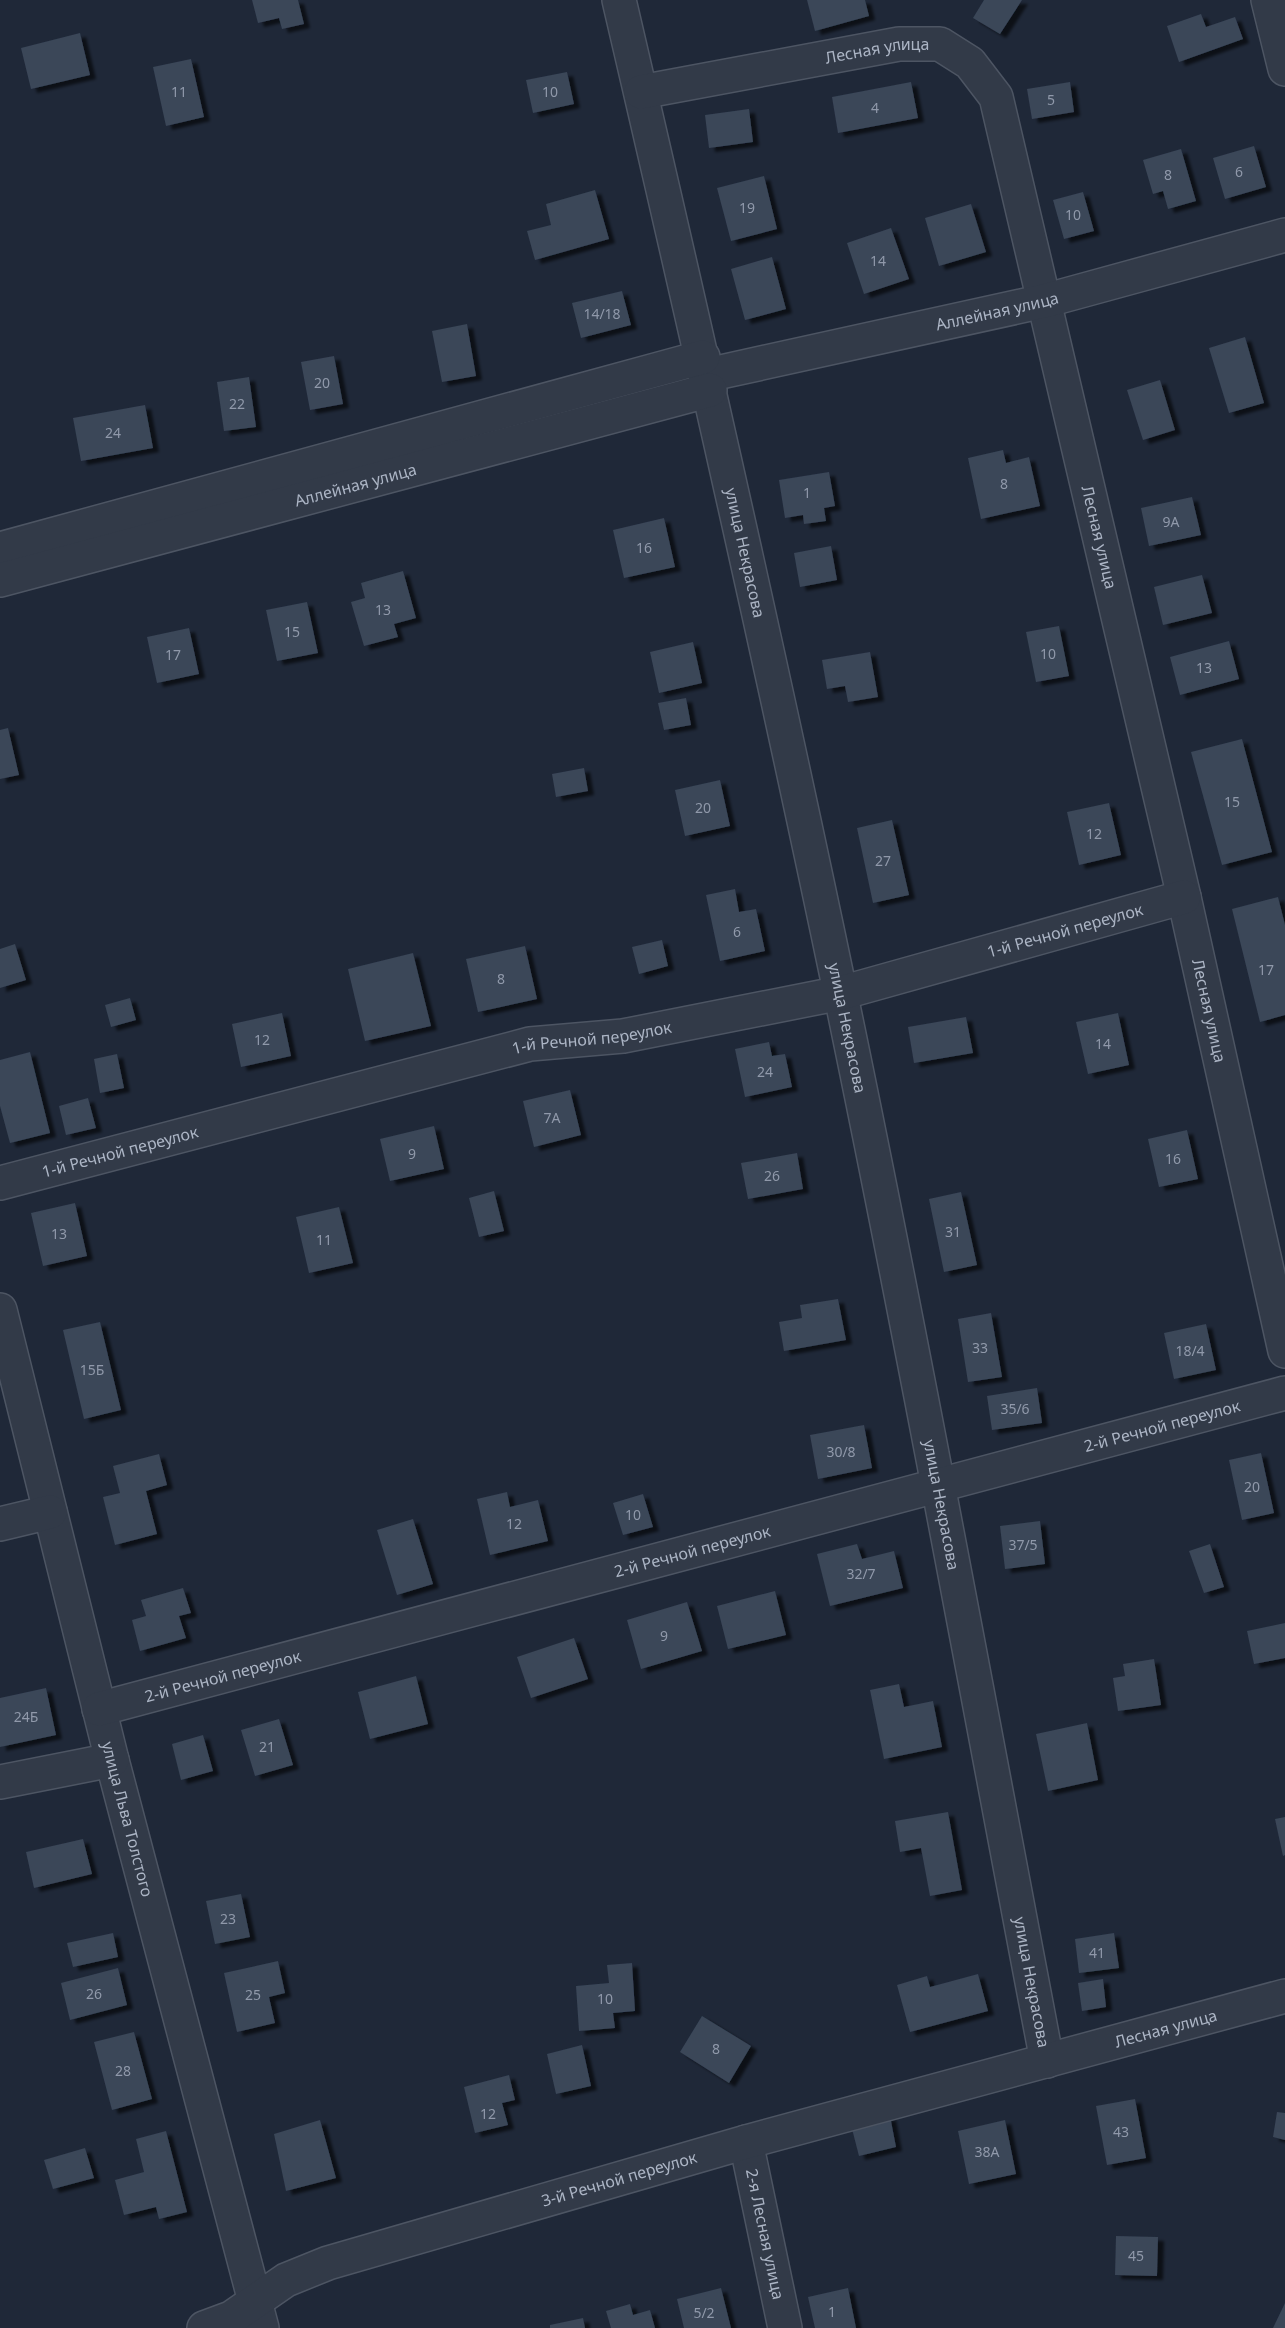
<svg xmlns="http://www.w3.org/2000/svg" width="1285" height="2328" font-family="'Noto Sans',sans-serif">
<style>
.building{fill:#3a4658;filter:url(#shadow)}
.lines{fill:none;stroke-linecap:round;stroke-linejoin:round}
.minor-casing{stroke:#4d5563;stroke-width:36}
.minor{stroke:#323a48;stroke-width:33}
.labels{text-anchor:middle;stroke-width:4.5;stroke-linejoin:round;paint-order:stroke}
.number-label{font-size:14px;fill:#9099aa}
.street-label{font-size:16px;fill:#acb5c5;stroke:#181f2d}
</style>
<defs>
<filter id="shadow"><feDropShadow dx="6" dy="4" stdDeviation="1.5" flood-color="#0009"/></filter>
</defs>
<rect width="100%" height="100%" fill="#1f2838"/>
<path class="building" d="M 252,0 L 298,0 L 304,24 L 282,29 L 279,18 L 258,23 Z
M 807,0 L 865,0 L 869,16 L 815,31 Z
M 984,0 L 1022,0 L 1000,34 L 973,18 Z
M 1201,14 L 1206,27 L 1235,17 L 1243,39 L 1179,62 L 1167,26 Z
M 80,33 L 90,75 L 31,89 L 21,48 Z
M 191,59 L 204,117 L 166,126 L 153,67 Z
M 567,72 L 574,104 L 533,113 L 526,80 Z
M 911,82 L 918,118 L 838,133 L 832,97 Z
M 1070,82 L 1074,112 L 1032,119 L 1027,89 Z
M 749,109 L 753,142 L 709,148 L 705,115 Z
M 1254,146 L 1266,187 L 1225,199 L 1213,158 Z
M 1181,149 L 1196,201 L 1168,209 L 1163,191 L 1153,194 L 1143,160 Z
M 764,176 L 777,229 L 731,241 L 717,188 Z
M 595,190 L 609,239 L 535,260 L 527,231 L 551,225 L 546,204 Z
M 1083,192 L 1094,231 L 1064,239 L 1053,200 Z
M 971,204 L 986,252 L 939,266 L 925,218 Z
M 891,228 L 909,279 L 864,294 L 847,243 Z
M 772,257 L 786,309 L 745,320 L 731,269 Z
M 622,291 L 631,325 L 581,338 L 572,303 Z
M 467,324 L 476,376 L 442,382 L 432,331 Z
M 1245,337 L 1264,403 L 1229,413 L 1209,348 Z
M 334,356 L 343,404 L 310,410 L 301,362 Z
M 249,377 L 256,427 L 224,431 L 217,382 Z
M 1160,380 L 1175,430 L 1143,440 L 1127,390 Z
M 145,405 L 153,448 L 81,461 L 73,418 Z
M 1003,450 L 1006,463 L 1029,457 L 1040,506 L 981,519 L 968,458 Z
M 829,472 L 835,506 L 824,508 L 826,521 L 804,524 L 803,515 L 785,518 L 779,480 Z
M 1192,497 L 1201,535 L 1149,546 L 1141,508 Z
M 664,518 L 675,567 L 624,578 L 613,530 Z
M 831,546 L 837,580 L 800,587 L 794,553 Z
M 403,571 L 416,618 L 394,624 L 398,637 L 364,646 L 351,602 L 365,598 L 361,583 Z
M 1202,575 L 1212,613 L 1163,625 L 1154,587 Z
M 307,602 L 318,653 L 277,661 L 266,610 Z
M 1059,626 L 1069,676 L 1036,682 L 1026,632 Z
M 189,628 L 199,674 L 157,683 L 147,637 Z
M 1229,641 L 1239,679 L 1180,695 L 1170,657 Z
M 693,642 L 702,683 L 659,693 L 650,652 Z
M 870,652 L 878,697 L 848,702 L 845,686 L 827,689 L 822,660 Z
M 686,698 L 691,725 L 664,730 L 658,703 Z
M 8,728 L 19,775 L 0,779 L 0,730 Z
M 1242,739 L 1272,852 L 1222,865 L 1191,752 Z
M 584,768 L 588,791 L 556,797 L 552,774 Z
M 720,780 L 730,826 L 685,836 L 675,790 Z
M 1109,803 L 1121,855 L 1079,865 L 1067,812 Z
M 892,820 L 909,895 L 873,903 L 857,828 Z
M 735,889 L 739,912 L 756,909 L 765,951 L 720,961 L 706,895 Z
M 1278,897 L 1285,925 L 1285,1015 L 1260,1022 L 1232,909 Z
M 662,940 L 668,966 L 639,974 L 632,947 Z
M 15,944 L 26,980 L 0,988 L 0,949 Z
M 525,946 L 537,999 L 478,1012 L 466,959 Z
M 413,953 L 431,1026 L 365,1041 L 348,969 Z
M 130,998 L 136,1020 L 111,1027 L 105,1005 Z
M 282,1013 L 291,1056 L 241,1067 L 232,1024 Z
M 1118,1013 L 1129,1065 L 1088,1074 L 1076,1022 Z
M 966,1017 L 973,1053 L 914,1063 L 908,1027 Z
M 769,1042 L 772,1056 L 785,1054 L 792,1087 L 745,1097 L 735,1049 Z
M 30,1052 L 50,1133 L 10,1143 L 0,1106 L 0,1060 Z
M 117,1054 L 124,1088 L 100,1093 L 94,1059 Z
M 570,1090 L 581,1135 L 534,1147 L 523,1101 Z
M 88,1098 L 96,1128 L 66,1135 L 59,1106 Z
M 434,1126 L 444,1169 L 390,1181 L 380,1139 Z
M 1187,1130 L 1198,1179 L 1159,1187 L 1148,1139 Z
M 797,1153 L 803,1189 L 748,1199 L 741,1163 Z
M 494,1191 L 504,1231 L 479,1237 L 469,1198 Z
M 961,1192 L 977,1265 L 944,1272 L 929,1199 Z
M 75,1203 L 87,1256 L 43,1266 L 31,1213 Z
M 339,1207 L 353,1263 L 309,1273 L 296,1217 Z
M 838,1299 L 846,1340 L 784,1351 L 779,1322 L 802,1318 L 800,1305 Z
M 991,1313 L 1002,1377 L 968,1382 L 958,1319 Z
M 100,1322 L 121,1410 L 84,1419 L 63,1330 Z
M 1206,1324 L 1216,1370 L 1174,1379 L 1164,1333 Z
M 1037,1388 L 1042,1423 L 992,1430 L 987,1396 Z
M 864,1425 L 872,1468 L 818,1479 L 810,1435 Z
M 1261,1453 L 1274,1513 L 1242,1520 L 1229,1460 Z
M 159,1454 L 167,1485 L 146,1491 L 157,1534 L 115,1545 L 103,1497 L 120,1493 L 113,1466 Z
M 507,1492 L 510,1507 L 538,1500 L 548,1541 L 490,1555 L 477,1499 Z
M 643,1494 L 653,1527 L 623,1535 L 613,1503 Z
M 413,1519 L 433,1584 L 397,1595 L 377,1530 Z
M 1040,1521 L 1045,1564 L 1005,1569 L 1000,1526 Z
M 857,1544 L 862,1559 L 894,1551 L 903,1588 L 830,1606 L 817,1554 Z
M 1210,1544 L 1224,1587 L 1204,1593 L 1189,1551 Z
M 183,1588 L 191,1613 L 179,1616 L 186,1638 L 140,1651 L 132,1620 L 146,1616 L 141,1600 Z
M 775,1591 L 786,1635 L 728,1649 L 717,1606 Z
M 687,1602 L 702,1651 L 641,1669 L 627,1620 Z
M 1285,1623 L 1285,1658 L 1254,1664 L 1247,1631 Z
M 574,1638 L 588,1679 L 531,1698 L 517,1657 Z
M 1154,1659 L 1161,1705 L 1118,1711 L 1113,1678 L 1125,1676 L 1123,1664 Z
M 416,1676 L 428,1724 L 370,1739 L 358,1692 Z
M 899,1684 L 904,1707 L 933,1701 L 942,1747 L 884,1759 L 870,1690 Z
M 46,1688 L 56,1735 L 0,1747 L 0,1698 Z
M 279,1719 L 293,1765 L 255,1776 L 241,1730 Z
M 1087,1723 L 1098,1780 L 1048,1791 L 1036,1734 Z
M 203,1735 L 213,1771 L 181,1780 L 172,1744 Z
M 948,1812 L 962,1890 L 930,1896 L 921,1848 L 900,1852 L 895,1821 Z
M 1285,1817 L 1285,1855 L 1283,1856 L 1275,1819 Z
M 83,1839 L 92,1874 L 34,1888 L 26,1852 Z
M 241,1894 L 250,1937 L 215,1944 L 206,1901 Z
M 113,1933 L 118,1957 L 73,1967 L 67,1943 Z
M 1114,1933 L 1119,1968 L 1079,1973 L 1075,1939 Z
M 278,1961 L 285,1993 L 269,1997 L 275,2023 L 237,2032 L 224,1973 Z
M 632,1963 L 635,2011 L 613,2013 L 615,2028 L 579,2031 L 576,1986 L 609,1983 L 607,1965 Z
M 118,1968 L 127,2005 L 70,2020 L 61,1983 Z
M 978,1974 L 988,2011 L 910,2032 L 897,1985 L 927,1976 L 930,1987 Z
M 1103,1979 L 1106,2007 L 1082,2011 L 1078,1983 Z
M 702,2016 L 751,2046 L 729,2083 L 680,2052 Z
M 134,2032 L 152,2099 L 112,2110 L 94,2042 Z
M 582,2045 L 591,2086 L 556,2094 L 547,2054 Z
M 509,2075 L 515,2100 L 502,2103 L 508,2125 L 475,2133 L 464,2087 Z
M 1135,2099 L 1146,2158 L 1107,2165 L 1096,2106 Z
M 1277,2112 L 1285,2113 L 1285,2140 L 1273,2137 Z
M 890,2116 L 896,2147 L 859,2156 L 851,2125 Z
M 320,2120 L 336,2178 L 286,2191 L 274,2134 Z
M 1005,2120 L 1016,2174 L 969,2184 L 958,2131 Z
M 166,2131 L 187,2212 L 159,2219 L 156,2207 L 124,2215 L 115,2180 L 144,2172 L 136,2139 Z
M 85,2148 L 94,2178 L 53,2189 L 44,2160 Z
M 1116,2236 L 1158,2237 L 1157,2276 L 1115,2275 Z
M 721,2288 L 731,2328 L 684,2328 L 677,2299 Z
M 848,2288 L 856,2328 L 815,2328 L 808,2297 Z
M 1285,2303 L 1285,2328 L 1273,2328 Z
M 630,2304 L 633,2315 L 650,2310 L 655,2328 L 611,2328 L 606,2311 Z
M 583,2318 L 585,2328 L 550,2328 L 550,2325 Z"/>
<g class="lines">
<defs>
<g id="minor">
<path id="s1" d="M 619,0 C 696,330 771,660 840,991 C 914,1347 979,1704 1047,2061"/>
<path d="M 1268,0 L 1285,69"/>
<path id="s2" d="M 641,92 L 899,44 L 940,44 L 970,63 L 996,97 L 1184,897 L 1285,1351"/>
<path id="s3" d="M 707,375 L 1044,301 L 1285,235"/>
<path d="M 0,549 L 703,357"/>
<path id="s4" d="M 0,580 L 710,390"/>
<path id="s5" d="M 0,1183 L 530,1044 L 623,1036 L 841,993 L 1184,897"/>
<path id="s6" d="M 0,1310 L 112,1760 L 262,2328"/>
<path d="M 0,1524 L 50,1512"/>
<path id="s7" d="M 99,1709 L 1285,1393"/>
<path d="M 0,1782 L 112,1760"/>
<path id="s8" d="M 746,2142 L 785,2328"/>
<path id="s9" d="M 204,2328 L 231,2318 L 286,2280 L 328,2263 L 746,2142 L 1285,1996"/>
</g>
</defs>
<use href="#minor" class="minor-casing"/>
<use href="#minor" class="minor"/>
</g>
<g class="labels">
<g class="number-label">
<text x="179" y="97">11</text>
<text x="550" y="97">10</text>
<text x="1051" y="105">5</text>
<text x="875" y="113">4</text>
<text x="1239" y="177">6</text>
<text x="1168" y="180">8</text>
<text x="747" y="213">19</text>
<text x="1073" y="220">10</text>
<text x="878" y="266">14</text>
<text x="602" y="319">14/18</text>
<text x="322" y="388">20</text>
<text x="237" y="409">22</text>
<text x="113" y="438">24</text>
<text x="1004" y="489">8</text>
<text x="807" y="498">1</text>
<text x="1171" y="527">9А</text>
<text x="644" y="553">16</text>
<text x="383" y="615">13</text>
<text x="292" y="637">15</text>
<text x="1048" y="659">10</text>
<text x="173" y="660">17</text>
<text x="1204" y="673">13</text>
<text x="1232" y="807">15</text>
<text x="703" y="813">20</text>
<text x="1094" y="839">12</text>
<text x="883" y="866">27</text>
<text x="737" y="937">6</text>
<text x="1266" y="975">17</text>
<text x="501" y="984">8</text>
<text x="262" y="1045">12</text>
<text x="1103" y="1049">14</text>
<text x="765" y="1077">24</text>
<text x="552" y="1123">7А</text>
<text x="412" y="1159">9</text>
<text x="1173" y="1164">16</text>
<text x="772" y="1181">26</text>
<text x="953" y="1237">31</text>
<text x="59" y="1239">13</text>
<text x="324" y="1245">11</text>
<text x="980" y="1353">33</text>
<text x="1190" y="1356">18/4</text>
<text x="92" y="1375">15Б</text>
<text x="1015" y="1414">35/6</text>
<text x="841" y="1457">30/8</text>
<text x="1252" y="1492">20</text>
<text x="633" y="1520">10</text>
<text x="514" y="1529">12</text>
<text x="1023" y="1550">37/5</text>
<text x="861" y="1579">32/7</text>
<text x="664" y="1641">9</text>
<text x="26" y="1722">24Б</text>
<text x="267" y="1752">21</text>
<text x="228" y="1924">23</text>
<text x="1097" y="1958">41</text>
<text x="94" y="1999">26</text>
<text x="253" y="2000">25</text>
<text x="605" y="2004">10</text>
<text x="716" y="2054">8</text>
<text x="123" y="2076">28</text>
<text x="488" y="2119">12</text>
<text x="1121" y="2137">43</text>
<text x="987" y="2157">38А</text>
<text x="1136" y="2261">45</text>
<text x="832" y="2317">1</text>
<text x="704" y="2318">5/2</text>
</g>
<g class="street-label">
<text dy="6" stroke="none"><textPath href="#s2" startOffset="240">Лесная улица</textPath></text>
<text dy="6" stroke="none"><textPath href="#s3" startOffset="297">Аллейная улица</textPath></text>
<text dy="6" stroke="none"><textPath href="#s4" startOffset="368">Аллейная улица</textPath></text>
<text dy="6" stroke="none"><textPath href="#s2" startOffset="834">Лесная улица</textPath></text>
<text dy="6" stroke="none"><textPath href="#s1" startOffset="567">улица Некрасова</textPath></text>
<text dy="6" stroke="none"><textPath href="#s5" startOffset="1096">1-й Речной переулок</textPath></text>
<text dy="6" stroke="none"><textPath href="#s2" startOffset="1320">Лесная улица</textPath></text>
<text dy="6" stroke="none"><textPath href="#s1" startOffset="1053">улица Некрасова</textPath></text>
<text dy="6" stroke="none"><textPath href="#s5" startOffset="610">1-й Речной переулок</textPath></text>
<text dy="6" stroke="none"><textPath href="#s5" startOffset="124">1-й Речной переулок</textPath></text>
<text dy="6" stroke="none"><textPath href="#s7" startOffset="1100">2-й Речной переулок</textPath></text>
<text dy="6" stroke="none"><textPath href="#s1" startOffset="1539">улица Некрасова</textPath></text>
<text dy="6" stroke="none"><textPath href="#s7" startOffset="614">2-й Речной переулок</textPath></text>
<text dy="6" stroke="none"><textPath href="#s7" startOffset="128">2-й Речной переулок</textPath></text>
<text dy="6" stroke="none"><textPath href="#s6" startOffset="525">улица Льва Толстого</textPath></text>
<text dy="6" stroke="none"><textPath href="#s1" startOffset="2025">улица Некрасова</textPath></text>
<text dy="6" stroke="none"><textPath href="#s9" startOffset="1011">Лесная улица</textPath></text>
<text dy="6" stroke="none"><textPath href="#s9" startOffset="444">3-й Речной переулок</textPath></text>
<text dy="6" stroke="none"><textPath href="#s8" startOffset="94">2-я Лесная улица</textPath></text>
</g>
</g>
</svg>
